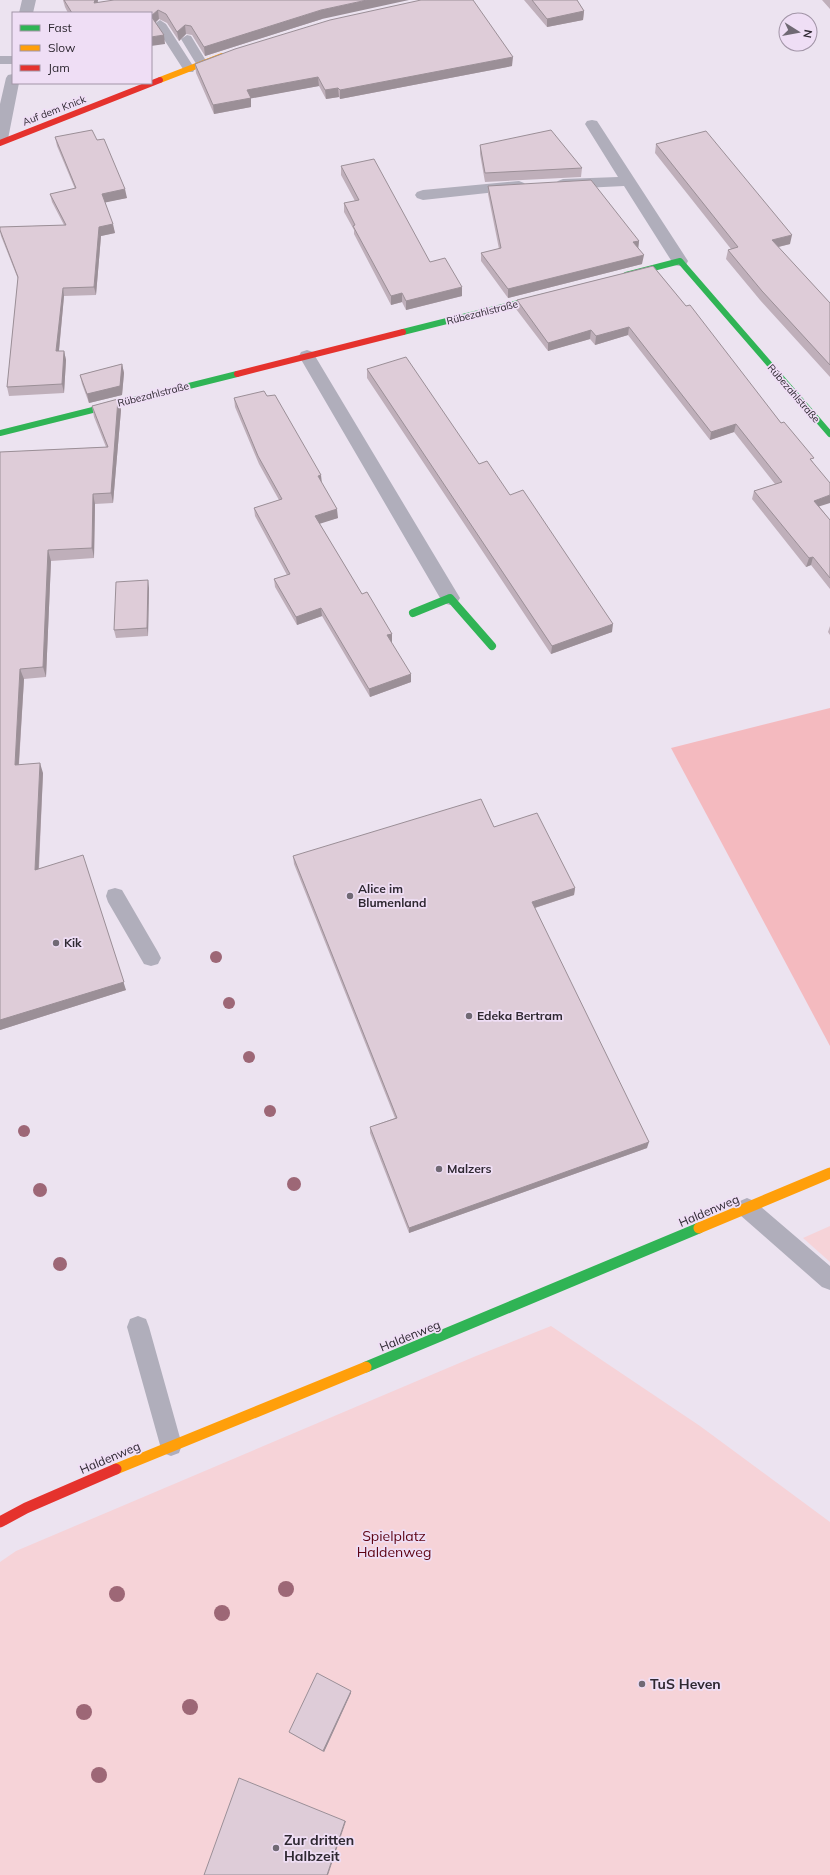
<svg xmlns="http://www.w3.org/2000/svg" width="830" height="1875" font-family="Mulish,sans-serif">
<style>
.green{fill:#f6d3d8}
.forest{fill:#f4babf}
.lines{fill:none;stroke-linecap:round;stroke-linejoin:round}
.lane{fill:#b0aebb;fill-rule:evenodd}
.street{fill:#b0aebb;fill-rule:evenodd}
.fast-far2{stroke:#30b455;stroke-width:6}
.fast-far1{stroke:#30b455;stroke-width:8}
.fast{stroke:#30b455;stroke-width:11}
.slow-far1{stroke:#ff9f0a;stroke-width:6}
.slow{stroke:#ff9f0a;stroke-width:11}
.jam-far1{stroke:#e5322d;stroke-width:6}
.jam{stroke:#e5322d;stroke-width:11}
.tree{fill:#9d6776}
.wall{fill:#bfafba}
.shaded-wall{fill:#9b8f97}
.building{fill:#deccd8;stroke:#9b8f97}
.poi-dot{fill:#706974;stroke:#efdef5;stroke-width:1.5}
.labels{text-anchor:middle;stroke-width:3.5;stroke-linejoin:round;paint-order:stroke}
.far-street-label{font-size:10px;fill:#2e2831;stroke:#efdef5}
.poi-label{font-size:12px;font-weight:bold;fill:#2e2831;stroke:#efdef5;text-anchor:start}
.street-label{font-size:12px;fill:#2e2831;stroke:#efdef5}
.near-park-label{font-size:14px;fill:#5c0212;stroke:#efdef5}
.near-poi-label{font-size:14px;font-weight:bold;fill:#2e2831;stroke:#efdef5;text-anchor:start}
</style>
<rect width="100%" height="100%" fill="#ece3f0"/>
<path class="green" d="M 830,1226 L 830,1262 L 803,1238 Z
M 551,1326 L 700,1426 L 830,1522 L 830,1875 L 0,1875 L 0,1562 L 16,1551 L 476,1356 Z"/>
<path class="forest" d="M 830,708 L 830,1046 L 671,748 Z"/>
<g class="lines">
<path class="lane" d="M 160,20 L 166,24 L 195,69 L 193,72 L 185,72 L 183,69 L 154,24 Z
M 187,35 L 191,36 L 208,64 L 206,67 L 202,68 L 198,67 L 181,39 Z
M 0,56 L 13,56 L 13,64 L 0,64 Z
M 115,888 L 122,890 L 158,952 L 161,958 L 158,964 L 151,966 L 144,964 L 108,902 L 106,896 L 108,890 Z
M 747,1198 L 754,1201 L 830,1266 L 830,1290 L 822,1287 L 740,1215 L 736,1208 L 740,1201 Z
M 138,1316 L 146,1319 L 149,1327 L 182,1445 L 179,1453 L 171,1456 L 163,1453 L 160,1445 L 127,1327 L 130,1319 Z"/>
<path class="street" d="M 22,0 L 36,0 L 33,13 L 19,13 Z
M 13,74 L 13,83 L 19,83 L 8,139 L 5,142 L 0,144 L 0,104 L 6,78 L 8,75 Z
M 592,120 L 597,121 L 688,261 L 686,265 L 680,266 L 674,265 L 624,186 L 563,189 L 558,187 L 555,184 L 558,181 L 563,179 L 618,177 L 585,124 L 587,121 Z
M 519,181 L 524,183 L 527,186 L 524,189 L 423,200 L 417,198 L 415,195 L 417,192 L 423,190 Z
M 307,350 L 313,352 L 315,356 L 457,593 L 460,598 L 457,603 L 450,605 L 443,603 L 299,356 L 301,352 Z"/>
<path class="fast-far2" d="M 626,275 L 680,261 L 830,434
M 403,332 L 546,296
M 0,433 L 237,374"/>
<path class="fast-far1" d="M 413,613 L 450,598 L 492,646"/>
<path class="fast" d="M 366,1367 L 699,1228"/>
<path class="slow-far1" d="M 160,80 L 222,56"/>
<path class="slow" d="M 699,1228 L 830,1173
M 116,1469 L 366,1367"/>
<path class="jam-far1" d="M 0,143 L 160,80
M 237,374 L 403,332"/>
<path class="jam" d="M 0,1522 L 26,1508 L 116,1469"/>
</g>
<g class="tree">
<circle cx="216" cy="957" r="6"/>
<circle cx="229" cy="1003" r="6"/>
<circle cx="249" cy="1057" r="6"/>
<circle cx="270" cy="1111" r="6"/>
<circle cx="24" cy="1131" r="6"/>
<circle cx="294" cy="1184" r="7"/>
<circle cx="40" cy="1190" r="7"/>
<circle cx="60" cy="1264" r="7"/>
<circle cx="286" cy="1589" r="8"/>
<circle cx="117" cy="1594" r="8"/>
<circle cx="222" cy="1613" r="8"/>
<circle cx="190" cy="1707" r="8"/>
<circle cx="84" cy="1712" r="8"/>
<circle cx="99" cy="1775" r="8"/>
</g>
<path class="wall" d="M 63,0 L 98,0 L 97,3 L 322,19 L 205,56 L 192,35 L 186,34 L 179,41 L 167,23 L 159,19 L 155,22 L 165,44 L 151,13 L 68,13 L 65,7 Z
M 524,0 L 577,0 L 584,11 L 583,20 L 547,27 Z
M 822,0 L 830,0 L 830,9 Z
M 195,64 L 512,66 L 340,99 L 339,97 L 326,99 L 319,86 L 251,98 L 251,107 L 214,114 L 196,73 Z
M 55,137 L 97,140 L 127,198 L 105,202 L 115,233 L 101,236 L 96,295 L 64,296 L 59,351 L 64,351 L 66,360 L 64,393 L 9,396 L 7,387 L 18,279 L 1,236 L 0,231 L 0,227 L 64,225 L 52,202 L 50,194 L 75,189 L 57,146 Z
M 656,144 L 790,244 L 778,247 L 830,303 L 830,377 L 760,300 L 726,259 L 728,250 L 731,249 L 655,153 Z
M 480,145 L 582,168 L 581,177 L 485,182 L 480,154 Z
M 341,166 L 430,262 L 462,296 L 406,310 L 402,302 L 391,305 L 354,234 L 354,230 L 344,212 L 344,203 L 355,201 L 341,175 Z
M 488,186 L 639,241 L 638,248 L 642,264 L 508,298 L 481,261 L 481,253 L 499,249 L 488,194 Z
M 653,266 L 813,462 L 819,506 L 830,520 L 830,589 L 811,565 L 806,567 L 752,499 L 754,491 L 775,484 L 734,432 L 710,440 L 628,335 L 595,345 L 590,339 L 548,351 L 516,309 L 517,300 Z
M 122,364 L 124,373 L 122,395 L 89,403 L 82,384 L 80,375 Z
M 367,369 L 479,464 L 510,495 L 612,632 L 551,654 L 367,378 Z
M 267,396 L 322,484 L 338,518 L 319,523 L 362,594 L 392,634 L 391,642 L 411,682 L 370,697 L 322,616 L 297,625 L 275,587 L 274,579 L 287,575 L 255,516 L 254,508 L 279,500 L 259,464 L 235,407 L 234,398 Z
M 118,399 L 121,410 L 113,503 L 95,504 L 94,558 L 51,561 L 46,677 L 24,679 L 19,765 L 43,773 L 39,869 L 126,990 L 0,1030 L 0,452 L 106,447 L 94,417 L 92,406 Z
M 149,588 L 148,636 L 116,638 L 114,630 Z
M 830,626 L 830,635 L 828,632 Z
M 494,827 L 575,888 L 574,895 L 535,908 L 647,1148 L 409,1233 L 370,1133 L 370,1127 L 395,1118 L 294,864 L 293,856 Z
M 351,1691 L 351,1693 L 324,1752 L 289,1732 Z"/>
<path class="shaded-wall" d="M 95,0 L 98,0 L 96,12 L 94,3 Z
M 367,0 L 409,0 L 322,19 L 205,56 L 204,47 L 321,10 Z
M 158,10 L 159,19 L 153,25 L 151,16 Z
M 584,11 L 583,20 L 547,27 L 547,19 Z
M 185,25 L 186,34 L 179,41 L 177,32 Z
M 164,35 L 165,44 L 151,46 L 151,37 Z
M 513,57 L 512,66 L 340,99 L 340,90 Z
M 318,77 L 319,86 L 248,99 L 247,90 Z
M 338,88 L 339,97 L 326,99 L 325,90 Z
M 251,98 L 251,107 L 214,114 L 213,105 Z
M 125,189 L 127,198 L 103,203 L 102,194 Z
M 113,224 L 115,233 L 101,236 L 96,295 L 94,287 L 99,227 Z
M 792,235 L 790,244 L 770,249 L 772,240 Z
M 639,241 L 638,250 L 633,242 Z
M 644,255 L 642,264 L 508,298 L 508,289 Z
M 462,287 L 462,296 L 406,310 L 406,301 Z
M 63,288 L 64,296 L 58,360 L 56,351 Z
M 402,293 L 402,302 L 391,305 L 391,296 Z
M 629,327 L 628,335 L 595,345 L 596,336 Z
M 591,330 L 590,339 L 548,351 L 548,343 Z
M 64,351 L 66,360 L 64,393 L 62,384 Z
M 122,364 L 124,373 L 122,395 L 89,403 L 87,394 Z
M 118,399 L 121,410 L 113,503 L 111,493 Z
M 736,424 L 734,432 L 710,440 L 711,432 Z
M 321,475 L 322,484 L 318,476 Z
M 93,494 L 95,504 L 94,558 L 92,548 Z
M 830,495 L 830,503 L 811,509 L 814,501 Z
M 337,509 L 338,518 L 316,525 L 315,516 Z
M 48,550 L 51,561 L 46,677 L 43,667 Z
M 813,557 L 811,565 L 806,567 L 809,558 Z
M 148,580 L 149,588 L 148,636 L 147,628 Z
M 321,608 L 322,616 L 297,625 L 296,617 Z
M 613,624 L 612,632 L 551,654 L 552,646 Z
M 392,634 L 392,642 L 388,644 L 387,635 Z
M 20,669 L 24,679 L 18,775 L 15,765 Z
M 411,674 L 411,682 L 370,697 L 369,689 Z
M 40,763 L 43,773 L 38,879 L 35,870 Z
M 86,865 L 126,990 L 0,1030 L 0,1020 Z
M 575,888 L 574,895 L 531,909 L 532,902 Z
M 649,1142 L 647,1148 L 409,1233 L 409,1228 Z
M 351,1691 L 351,1693 L 324,1752 L 323,1751 Z
M 345,1821 L 346,1821 L 328,1875 L 327,1875 Z"/>
<path class="building" d="M 64,0 L 95,0 L 94,3 L 114,0 L 367,0 L 321,10 L 204,47 L 191,26 L 185,25 L 177,32 L 166,14 L 158,10 L 151,16 L 164,35 L 151,37 L 151,13 L 72,13 Z
M 421,0 L 473,0 L 513,57 L 340,90 L 338,88 L 325,90 L 318,77 L 247,90 L 251,98 L 213,105 L 195,64 L 235,49 L 330,20 Z
M 532,0 L 577,0 L 584,11 L 547,19 Z
M 92,130 L 97,140 L 104,139 L 125,189 L 102,194 L 113,224 L 99,227 L 94,287 L 63,288 L 56,351 L 64,351 L 62,384 L 7,387 L 18,277 L 0,230 L 0,227 L 66,225 L 50,194 L 76,188 L 55,137 Z
M 551,130 L 582,168 L 485,173 L 480,145 Z
M 706,131 L 792,235 L 772,240 L 830,303 L 830,365 L 762,291 L 728,250 L 738,247 L 656,144 Z
M 374,159 L 430,262 L 445,258 L 462,287 L 406,301 L 402,293 L 391,296 L 353,226 L 355,225 L 344,203 L 359,200 L 341,166 Z
M 591,180 L 639,241 L 633,242 L 644,255 L 508,289 L 481,253 L 501,248 L 488,186 Z
M 653,266 L 686,306 L 690,305 L 781,423 L 784,422 L 814,458 L 810,459 L 830,483 L 830,495 L 814,501 L 830,520 L 830,578 L 813,557 L 809,558 L 754,491 L 782,482 L 736,424 L 711,432 L 629,327 L 596,336 L 591,330 L 548,343 L 517,300 Z
M 406,357 L 479,464 L 487,461 L 510,495 L 523,490 L 613,624 L 552,646 L 367,369 Z
M 122,364 L 120,386 L 87,394 L 80,375 Z
M 264,391 L 267,396 L 275,395 L 321,475 L 318,476 L 337,509 L 315,516 L 362,594 L 367,592 L 392,634 L 387,635 L 411,674 L 369,689 L 321,608 L 296,617 L 274,579 L 290,574 L 254,508 L 282,499 L 258,456 L 234,398 Z
M 118,399 L 111,493 L 93,494 L 92,548 L 48,550 L 43,667 L 20,669 L 15,765 L 40,763 L 35,870 L 83,855 L 124,982 L 0,1020 L 0,452 L 108,447 L 92,406 Z
M 148,580 L 147,628 L 114,630 L 116,582 Z
M 481,799 L 494,827 L 537,813 L 575,888 L 532,902 L 649,1142 L 409,1228 L 370,1127 L 397,1118 L 293,856 Z
M 317,1673 L 351,1691 L 323,1751 L 289,1732 Z
M 239,1778 L 345,1821 L 327,1875 L 204,1875 Z"/>
<g class="poi-dot">
<circle cx="350" cy="896" r="4"/>
<circle cx="56" cy="943" r="4"/>
<circle cx="469" cy="1016" r="4"/>
<circle cx="439" cy="1169" r="4"/>
<circle cx="642" cy="1684" r="4"/>
<circle cx="276" cy="1848" r="4"/>
</g>
<g class="labels">
<g class="far-street-label">
<text transform="translate(54 110) rotate(-21)" y="4">Auf dem Knick</text>
<text transform="translate(482 312) rotate(-14)" y="4">Rübezahlstraße</text>
<text transform="translate(794 393) rotate(49)" y="4">Rübezahlstraße</text>
<text transform="translate(153 394) rotate(-14)" y="4">Rübezahlstraße</text>
</g>
<g class="poi-label">
<text x="358" y="893">Alice im<tspan x="358" dy="14">Blumenland</tspan></text>
<text x="64" y="947">Kik</text>
<text x="477" y="1020">Edeka Bertram</text>
<text x="447" y="1173">Malzers</text>
</g>
<g class="street-label">
<text transform="translate(709 1211) rotate(-23)" y="4">Haldenweg</text>
<text transform="translate(410 1336) rotate(-22)" y="4">Haldenweg</text>
<text transform="translate(110 1458) rotate(-23)" y="4">Haldenweg</text>
</g>
<g class="near-park-label">
<text x="394" y="1541">Spielplatz<tspan x="394" dy="16">Haldenweg</tspan></text>
</g>
<g class="near-poi-label">
<text x="650" y="1689">TuS Heven</text>
<text x="284" y="1845">Zur dritten<tspan x="284" dy="16">Halbzeit</tspan></text>
</g>
</g>
<rect x="12" y="12" width="140" height="72" fill="#efdef5" stroke="#a295a7"/>
<rect x="20" y="25" width="20" height="6" fill="#30b455" stroke="#a295a7"/>
<text x="48" y="32" font-size="12" fill="#2e2831">Fast</text>
<rect x="20" y="45" width="20" height="6" fill="#ff9f0a" stroke="#a295a7"/>
<text x="48" y="52" font-size="12" fill="#2e2831">Slow</text>
<rect x="20" y="65" width="20" height="6" fill="#e5322d" stroke="#a295a7"/>
<text x="48" y="72" font-size="12" fill="#2e2831">Jam</text>
<g transform="translate(798 32) rotate(101)"><circle r="19" fill="#efdef5" stroke="#a295a7"/>
<path d="M0-3L7 15L0 10L-7 15Z" fill="#706974"/>
<text y="-6" font-size="11" font-weight="bold" text-anchor="middle" fill="#2e2831">N</text>
</g>
</svg>
